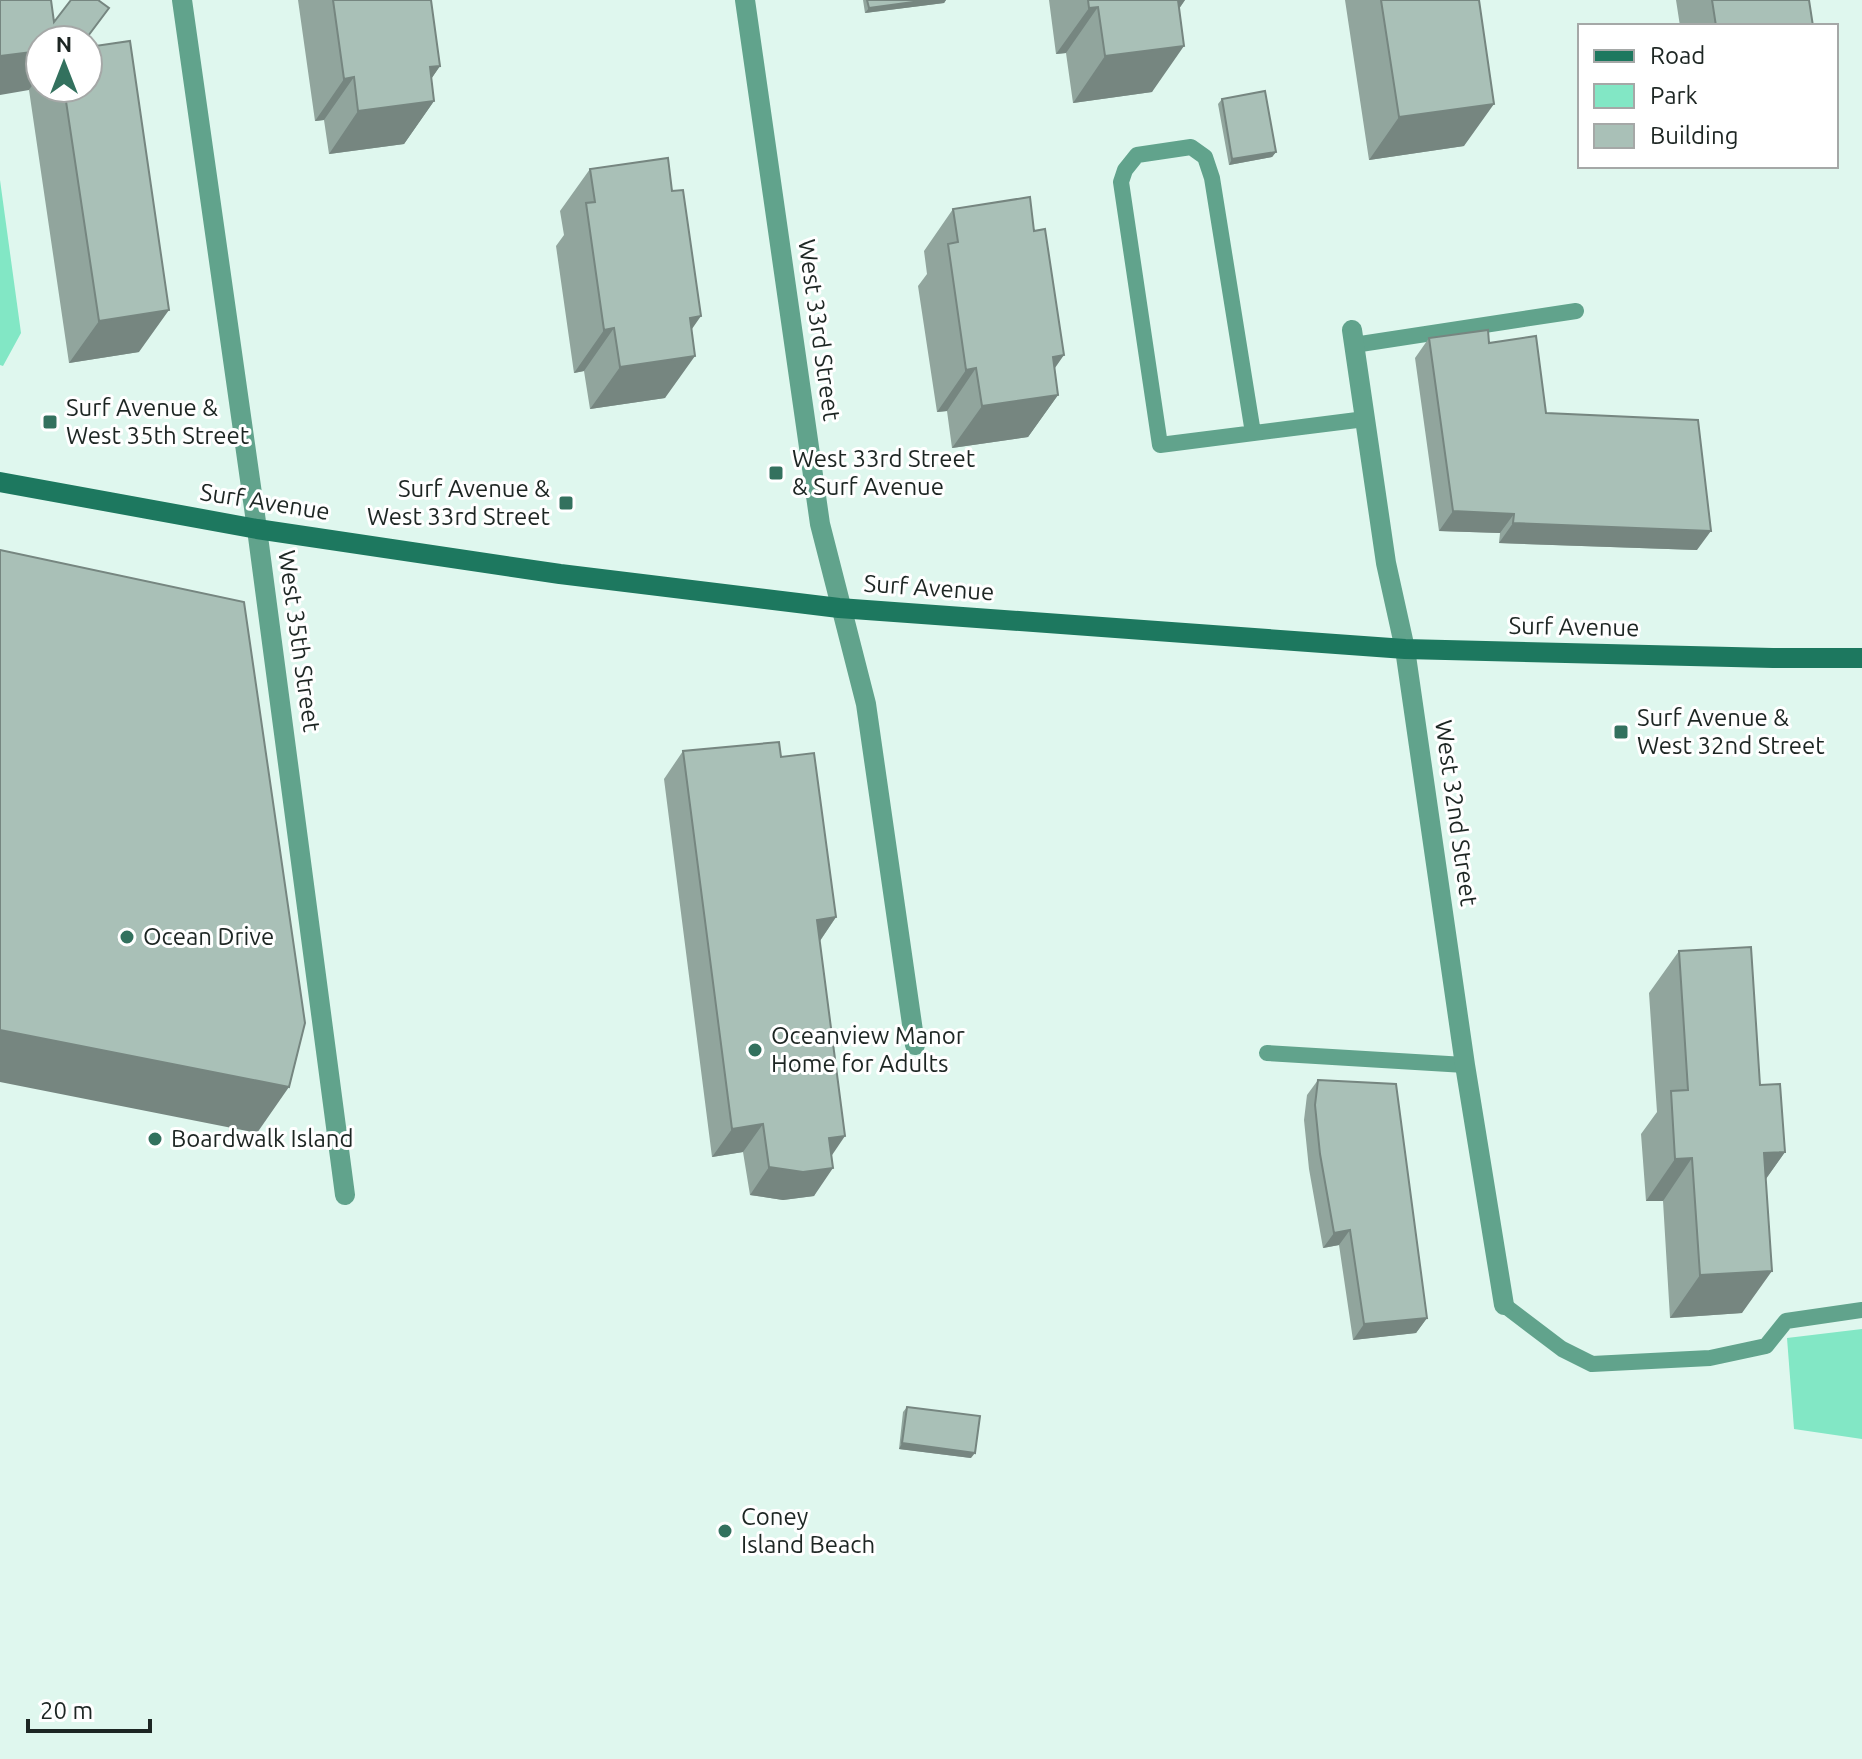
<svg xmlns="http://www.w3.org/2000/svg" width="1862" height="1759" font-family="Ubuntu,sans-serif">
<style>
.green{fill:#82e7c5}
.lines{fill:none;stroke-linecap:round;stroke-linejoin:round}
.lane{stroke:#61a38c;stroke-width:16}
.street{stroke:#61a38c;stroke-width:20}
.secondary{stroke:#1d785f;stroke-width:20}
.wall{fill:#91a59d}
.shaded-wall{fill:#768680}
.building{fill:#a9c0b7;stroke:#768680;stroke-width:2}
.poi-dot{fill:#33715e;stroke:#fff;stroke-width:3}
.labels{text-anchor:middle;stroke-width:6;stroke-linejoin:round;paint-order:stroke}
.street-label{font-size:24px;fill:#1d2623;stroke:#fff}
.poi-label{font-size:24px;fill:#1d2623;stroke:#fff;text-anchor:start}
</style>
<rect width="100%" height="100%" fill="#dff7ee"/>
<path class="green" d="M 0,180 L 21,333 L 3,366 L 0,365 Z
M 1862,1329 L 1862,1439 L 1794,1429 L 1787,1338 Z"/>
<g class="lines">
<path class="lane" d="M 1354,345 L 1576,311
M 1253,433 L 1212,178 L 1205,157 L 1191,147 L 1137,155 L 1125,170 L 1121,182 L 1160,445 L 1365,419
M 1267,1053 L 1465,1065
M 1504,1305 L 1562,1349 L 1592,1364 L 1710,1358 L 1766,1346 L 1786,1321 L 1862,1310"/>
<path class="street" d="M 182,0 L 257,529 L 345,1195
M 745,0 L 820,524 L 866,704 L 915,1045
M 1352,330 L 1386,563 L 1405,649 L 1465,1065 L 1504,1305"/>
<path class="secondary" d="M 0,482 L 257,529 L 560,574 L 839,608 L 1405,649 L 1773,658 L 1862,658"/>
</g>
<path class="wall" d="M 298,0 L 431,0 L 440,66 L 431,79 L 434,101 L 404,144 L 329,154 L 324,120 L 315,121 Z
M 863,0 L 946,0 L 944,3 L 865,13 Z
M 1049,0 L 1185,0 L 1179,9 L 1152,92 L 1073,103 L 1066,53 L 1056,54 Z
M 1345,0 L 1479,0 L 1464,146 L 1369,160 Z
M 1676,0 L 1809,0 L 1813,26 L 1680,26 Z
M 40,40 L 40,88 L 88,88 L 139,352 L 69,363 L 29,90 Z
M 1222,99 L 1276,152 L 1272,157 L 1229,165 L 1218,104 Z
M 590,169 L 692,330 L 665,398 L 590,409 L 584,371 L 574,373 L 556,246 L 564,235 L 560,211 Z
M 953,209 L 1054,369 L 1058,395 L 1028,437 L 952,448 L 947,411 L 937,412 L 918,286 L 927,274 L 924,251 Z
M 1429,338 L 1489,343 L 1546,413 L 1697,550 L 1499,543 L 1500,533 L 1439,531 L 1415,358 Z
M 683,751 L 781,757 L 836,917 L 820,941 L 832,1156 L 814,1196 L 783,1200 L 750,1195 L 743,1152 L 712,1157 L 664,779 Z
M 1679,951 L 1760,1085 L 1785,1152 L 1766,1179 L 1742,1313 L 1670,1318 L 1663,1201 L 1646,1201 L 1641,1134 L 1657,1112 L 1649,993 Z
M 1318,1080 L 1427,1318 L 1416,1333 L 1353,1340 L 1339,1245 L 1323,1248 L 1309,1169 L 1304,1120 L 1307,1095 Z
M 907,1407 L 971,1458 L 899,1449 L 903,1412 Z"/>
<path class="shaded-wall" d="M 928,0 L 946,0 L 944,3 L 865,13 L 869,8 Z
M 1174,0 L 1185,0 L 1156,41 Z
M 1098,7 L 1066,53 L 1056,54 L 1089,8 Z
M 1184,46 L 1152,92 L 1073,103 L 1105,56 Z
M 40,51 L 40,74 L 29,90 L 0,95 L 0,56 Z
M 440,66 L 414,104 L 434,101 L 404,144 L 329,154 L 358,111 L 430,67 Z
M 354,77 L 324,120 L 315,121 L 344,79 Z
M 1494,104 L 1464,146 L 1369,160 L 1399,117 Z
M 1276,152 L 1272,157 L 1229,165 L 1232,159 Z
M 169,310 L 139,352 L 69,363 L 99,321 Z
M 701,316 L 671,359 L 690,318 Z
M 614,328 L 584,371 L 574,373 L 604,330 Z
M 1064,355 L 1034,398 L 1053,357 Z
M 695,356 L 665,398 L 590,409 L 620,367 Z
M 976,368 L 947,411 L 937,412 L 966,370 Z
M 1058,395 L 1028,437 L 952,448 L 982,406 Z
M 1453,511 L 1514,514 L 1500,533 L 1439,531 Z
M 1513,523 L 1711,531 L 1697,550 L 1499,543 Z
M 836,917 L 817,945 L 817,920 Z
M 0,1030 L 289,1087 L 257,1133 L 0,1082 Z
M 763,1124 L 743,1152 L 712,1157 L 732,1129 Z
M 845,1136 L 826,1164 L 829,1138 Z
M 1785,1152 L 1755,1194 L 1764,1153 Z
M 1692,1158 L 1663,1201 L 1646,1201 L 1675,1159 Z
M 769,1167 L 833,1168 L 814,1196 L 783,1200 L 750,1195 Z
M 1350,1230 L 1339,1245 L 1323,1248 L 1334,1233 Z
M 1772,1271 L 1742,1313 L 1670,1318 L 1700,1275 Z
M 1427,1318 L 1416,1333 L 1353,1340 L 1364,1324 Z
M 902,1443 L 975,1453 L 971,1458 L 899,1449 Z"/>
<path class="building" d="M 0,0 L 51,0 L 54,22 L 71,0 L 98,0 L 109,8 L 85,40 L 40,40 L 40,51 L 0,56 Z
M 333,0 L 431,0 L 440,66 L 430,67 L 434,101 L 358,111 L 354,77 L 344,79 Z
M 867,0 L 928,0 L 869,8 Z
M 1088,0 L 1178,0 L 1184,46 L 1105,56 L 1098,7 L 1089,8 Z
M 1381,0 L 1479,0 L 1494,104 L 1399,117 Z
M 1712,0 L 1809,0 L 1813,26 L 1716,26 Z
M 130,41 L 169,310 L 99,321 L 64,88 L 88,88 L 88,47 Z
M 1265,91 L 1276,152 L 1232,159 L 1222,99 Z
M 668,158 L 672,191 L 683,190 L 701,316 L 690,318 L 695,356 L 620,367 L 614,328 L 604,330 L 586,203 L 595,202 L 590,169 Z
M 1030,197 L 1034,231 L 1045,229 L 1064,355 L 1053,357 L 1058,395 L 982,406 L 976,368 L 966,370 L 948,244 L 958,242 L 953,209 Z
M 1488,330 L 1489,343 L 1536,336 L 1546,413 L 1698,420 L 1711,531 L 1513,523 L 1514,514 L 1453,511 L 1429,338 Z
M 0,550 L 244,602 L 305,1023 L 289,1087 L 0,1030 Z
M 779,742 L 781,757 L 814,753 L 836,917 L 817,920 L 845,1136 L 829,1138 L 833,1168 L 803,1172 L 769,1167 L 763,1124 L 732,1129 L 683,751 Z
M 1751,947 L 1760,1085 L 1780,1084 L 1785,1152 L 1764,1153 L 1772,1271 L 1700,1275 L 1692,1158 L 1675,1159 L 1671,1091 L 1688,1090 L 1679,951 Z
M 1318,1080 L 1396,1084 L 1427,1318 L 1364,1324 L 1350,1230 L 1334,1233 L 1320,1154 L 1315,1105 Z
M 907,1407 L 980,1416 L 975,1453 L 902,1443 Z"/>
<g class="poi-dot">
<rect x="42" y="414" width="16" height="16" rx="4"/>
<rect x="768" y="465" width="16" height="16" rx="4"/>
<rect x="558" y="495" width="16" height="16" rx="4"/>
<rect x="1613" y="724" width="16" height="16" rx="4"/>
<circle cx="127" cy="937" r="8"/>
<circle cx="755" cy="1050" r="8"/>
<circle cx="155" cy="1139" r="8"/>
<circle cx="725" cy="1531" r="8"/>
</g>
<g class="labels">
<g class="street-label">
<text transform="translate(819 330) rotate(82)" y="8">West 33rd Street</text>
<text transform="translate(265 502) rotate(9)" y="8">Surf Avenue</text>
<text transform="translate(929 588) rotate(4)" y="8">Surf Avenue</text>
<text transform="translate(1574 627) rotate(1)" y="8">Surf Avenue</text>
<text transform="translate(299 641) rotate(82)" y="8">West 35th Street</text>
<text transform="translate(1456 813) rotate(82)" y="8">West 32nd Street</text>
</g>
<g class="poi-label">
<text x="66" y="416">Surf Avenue &amp;<tspan x="66" dy="28">West 35th Street</tspan></text>
<text x="792" y="467">West 33rd Street<tspan x="792" dy="28">&amp; Surf Avenue</tspan></text>
<text x="550" y="497" text-anchor="end">Surf Avenue &amp;<tspan x="550" dy="28">West 33rd Street</tspan></text>
<text x="1637" y="726">Surf Avenue &amp;<tspan x="1637" dy="28">West 32nd Street</tspan></text>
<text x="143" y="945">Ocean Drive</text>
<text x="771" y="1044">Oceanview Manor<tspan x="771" dy="28">Home for Adults</tspan></text>
<text x="171" y="1147">Boardwalk Island</text>
<text x="741" y="1525">Coney<tspan x="741" dy="28">Island Beach</tspan></text>
</g>
</g>
<rect x="1578" y="24" width="260" height="144" fill="#ffffff" stroke="#a5a8a7" stroke-width="2"/>
<rect x="1594" y="50" width="40" height="12" fill="#1d785f" stroke="#a5a8a7" stroke-width="2"/>
<text x="1650" y="64" font-size="24" fill="#1d2623">Road</text>
<rect x="1594" y="84" width="40" height="24" fill="#82e7c5" stroke="#a5a8a7" stroke-width="2"/>
<text x="1650" y="104" font-size="24" fill="#1d2623">Park</text>
<rect x="1594" y="124" width="40" height="24" fill="#a9c0b7" stroke="#a5a8a7" stroke-width="2"/>
<text x="1650" y="144" font-size="24" fill="#1d2623">Building</text>
<g transform="translate(64 64)"><circle r="38" fill="#ffffff" stroke="#a5a8a7" stroke-width="2"/>
<path d="M0-6L14 30L0 20L-14 30Z" fill="#33715e"/>
<text y="-12" font-size="22" font-weight="bold" text-anchor="middle" fill="#1d2623">N</text>
</g>
<path d="M28 1719v12h122v-12" fill="none" stroke="#1d2623" stroke-width="4"/>
<text x="40" y="1719" font-size="24" fill="#1d2623" stroke="#ffffff" stroke-width="6" paint-order="stroke">20 m</text>
</svg>
